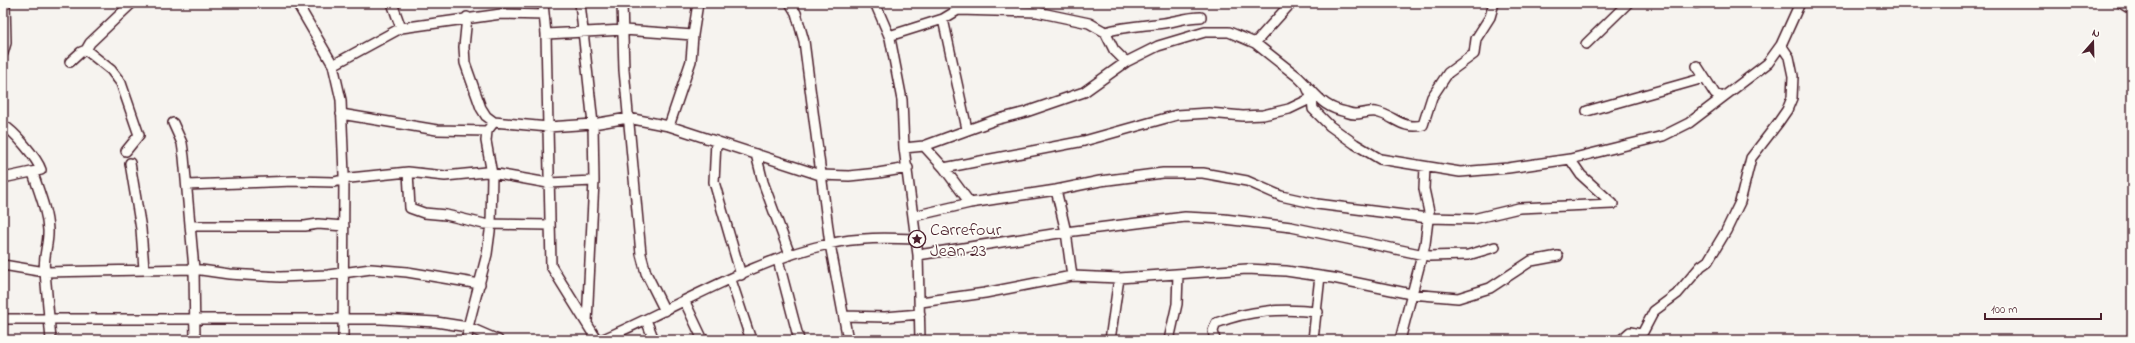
<svg xmlns="http://www.w3.org/2000/svg" width="2135" height="343" font-family="'Indie Flower',sans-serif">
<style>
.lines{fill:none;stroke-linecap:round;stroke-linejoin:round}
.minor-casing{stroke:#4a1f2b;stroke-width:12}
.minor{stroke:#fdfcf7;stroke-width:9}
.labels{text-anchor:middle;stroke-width:3.5;stroke-linejoin:round;paint-order:stroke}
.poi-label{font-size:18px;fill:#4a1f2b;stroke:#fdfcf7;text-anchor:start}
</style>
<rect width="100%" height="100%" fill="#f6f3ef"/>
<filter id="ink" filterUnits="userSpaceOnUse"><feTurbulence type="fractalNoise" baseFrequency=".025" numOctaves="2"/><feDisplacementMap in="SourceGraphic" scale="8" xChannelSelector="R" yChannelSelector="G"/><feConvolveMatrix kernelMatrix="1 2 1 2 8 2 1 2 1" color-interpolation-filters="sRGB"/></filter>
<g filter="url(#ink)">
<g class="lines">
<defs>
<path id="minor" d="M 297,3 L 333,65 L 341,100 L 344,175 L 343,340
M 392,3 L 401,28
M 543,3 L 546,34 L 551,266 L 597,340
M 580,3 L 593,124 L 594,181 L 587,322
M 622,3 L 624,70 L 641,254 L 646,273 L 665,311
M 790,3 L 796,13 L 804,41 L 830,244 L 848,340
M 875,3 L 890,38 L 902,100 L 904,148 L 918,255 L 920,340
M 1696,3 L 1697,3
M 2121,3 L 2132,10
M 467,17 L 464,47 L 465,63 L 481,108 L 486,116 L 494,122 L 548,127 L 593,124 L 628,118 L 669,126 L 820,175 L 849,176 L 878,173 L 908,168
M 943,19 L 967,129
M 1105,32 C 1126,26 1142,26 1164,23 C 1177,21 1188,17 1201,17
M 546,34 L 624,30 L 693,35
M 889,36 L 943,19 L 958,10 L 1037,12 L 1089,23 L 1105,32 L 1114,50 L 1126,62
M 1255,43 L 1291,3
M 1586,44 L 1628,3
M 3,53 L 6,43 L 5,3
M 70,62 L 81,52 L 86,50
M 333,65 L 401,28 L 501,14 L 544,15
M 1697,66 L 1715,94 L 1723,97
M 1310,89 C 1322,102 1328,108 1346,112 C 1349,113 1351,114 1355,114 C 1362,114 1369,111 1376,112 C 1395,116 1402,130 1423,125 L 1432,97 L 1448,73 L 1474,54 L 1476,39 L 1490,17 L 1494,3
M 1587,111 L 1704,78
M 341,114 L 437,130 L 487,131
M 173,123 L 182,143 L 184,157 L 194,269 L 195,340
M 3,125 C 14,131 37,158 41,170 L 3,178
M 669,126 L 691,61 L 693,35 L 698,3
M 716,141 L 714,182 L 741,275
M 924,146 L 944,168 L 1084,141 L 1177,115 L 1209,113 L 1243,116 L 1263,115 L 1289,109 L 1312,98
M 904,148 L 924,146 L 995,120 L 1026,112 L 1084,92 L 1126,62 L 1158,46 L 1205,32 L 1229,32 L 1255,43 L 1298,77 L 1306,85 L 1312,98 L 1313,109 L 1330,126 L 1355,144 L 1380,159 L 1460,172 L 1508,168 L 1570,159 L 1663,136 L 1689,123 L 1768,63 L 1781,45 L 1800,3
M 126,151 L 139,135 L 121,83 L 111,70 L 86,50 L 90,43 L 132,3
M 756,154 L 763,182 L 790,255
M 1570,159 L 1581,175 L 1613,204
M 130,163 L 141,229 L 144,269
M 944,168 L 970,203
M 408,172 L 410,208 L 424,213 L 446,215 L 484,224 L 549,225
M 187,185 L 294,181 L 334,182 L 350,178 L 408,172 L 445,176 L 486,172 L 548,183 L 594,181
M 1056,190 L 1066,232 L 1072,276
M 914,216 L 970,203 L 1056,190 L 1100,181 L 1163,173 L 1203,173 L 1247,181 L 1281,196 L 1317,204 L 1428,218 L 1473,219 L 1519,208 L 1613,204
M 190,226 L 305,226 L 318,224 L 344,226
M 918,255 L 1066,232 L 1185,217 L 1224,219 L 1291,227 L 1429,256 L 1468,255 L 1495,247
M 778,260 L 799,340
M 3,265 L 45,272 C 42,259 49,244 48,230 C 47,210 39,192 33,173
M 731,280 L 751,340
M 685,302 L 703,340
M 921,302 L 985,293 L 1072,276 L 1119,278 L 1247,269 L 1286,271 L 1333,278 L 1411,294 L 1458,298 L 1490,288 L 1531,261 L 1558,256
M 844,316 L 885,317 L 920,314
M 3,319 L 381,319 L 436,322 L 468,327 L 498,340
M 646,320 L 654,340
M 51,340 L 45,272 L 194,269 L 229,274 L 280,277 L 328,275 L 371,269 L 407,272 L 480,284
M 467,340 L 468,327 L 487,254 L 491,224 L 492,174 L 486,141 L 487,131 L 494,122
M 601,340 C 676,308 750,261 829,244 C 857,237 888,238 917,239
M 1110,340 L 1119,278
M 1169,340 L 1177,304 L 1178,274
M 1215,340 L 1213,331 L 1216,323 C 1250,310 1282,308 1318,312
M 1313,340 L 1320,276
M 1400,340 L 1425,244 L 1429,212 L 1424,189 L 1425,167
M 1621,340 L 1630,332 L 1640,334 L 1643,332 L 1654,311 L 1677,294 L 1701,266 L 1708,261 L 1726,231 L 1740,202 L 1751,158 L 1778,123 L 1787,110 L 1792,98 L 1793,76 L 1789,57 L 1781,45"/>
</defs>
<use href="#minor" class="minor-casing"/>
<use href="#minor" class="minor"/>
</g>
</g>
<defs>
<symbol id="sight-ring" viewBox="-11 -11 22 22"><circle r="9.5" fill="#fdfcf7" stroke="#4a1f2b" stroke-width="1.5"/><path d="M0-6L1.8-2.2L6-1.7L2.9 1.2L3.7 5.4L0 3.3L-3.7 5.4L-2.9 1.2L-6-1.7L-1.8-2.2Z" fill="#4a1f2b"/></symbol>
</defs>
<g fill-rule="evenodd">
<use href="#sight-ring" x="907" y="229" width="20" height="20"/>
</g>
<g class="labels">
<g class="poi-label">
<text x="930" y="235">Carrefour<tspan x="930" dy="21">Jean 23</tspan></text>
</g>
</g>
<rect width="2135" height="343" fill="none" stroke="#fdfcf7" stroke-width="16"/>
<rect x="8" y="8" width="2119" height="327" fill="none" stroke="#4a1f2b" stroke-width="1.5" filter="url(#ink)"/>
<g transform="translate(2093 42) rotate(20)" stroke="#fdfcf7" stroke-width="3" paint-order="stroke">
<path d="M0-3L7 15L0 10L-7 15Z" fill="#4a1f2b"/>
<text y="-6" font-size="11" font-weight="bold" text-anchor="middle" fill="#4a1f2b">N</text>
</g>
<path d="M1985 313v6h116v-6" fill="none" stroke="#4a1f2b" stroke-width="2"/>
<text x="1991" y="313" font-size="12" fill="#4a1f2b" stroke="#fdfcf7" stroke-width="3" paint-order="stroke">100 m</text>
</svg>
